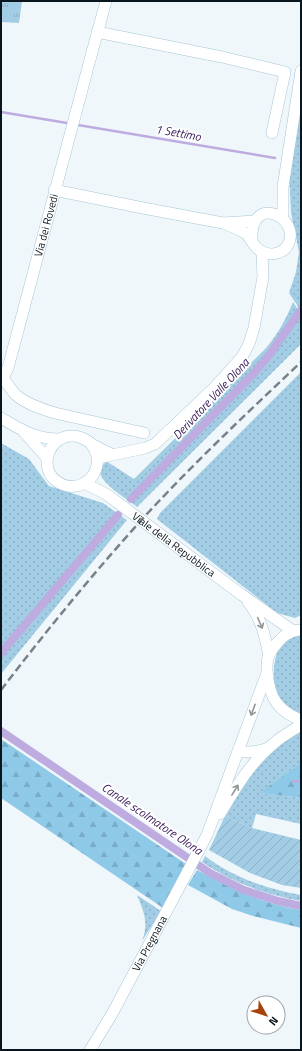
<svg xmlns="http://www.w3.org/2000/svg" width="302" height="1051" font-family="'Titillium Web',sans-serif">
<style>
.grass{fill:url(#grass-dots)}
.forest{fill:url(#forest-firs)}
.park{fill:url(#park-tufts)}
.garden{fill:url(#garden-furrows)}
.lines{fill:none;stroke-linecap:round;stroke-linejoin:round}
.stream{stroke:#beabdf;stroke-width:2.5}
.canal{stroke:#beabdf;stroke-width:8}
.minor-casing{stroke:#a5c6d8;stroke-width:12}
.minor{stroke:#fff;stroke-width:11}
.rail{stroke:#778186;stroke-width:2.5;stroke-dasharray:8 4;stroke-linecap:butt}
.oneway{stroke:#919699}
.labels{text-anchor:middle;stroke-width:4;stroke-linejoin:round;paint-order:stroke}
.street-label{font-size:11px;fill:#0a161d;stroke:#fff}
.water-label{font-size:12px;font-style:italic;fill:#3c215e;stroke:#fff}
</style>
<defs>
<pattern id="grass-dots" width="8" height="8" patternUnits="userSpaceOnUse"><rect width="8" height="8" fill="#a2cde5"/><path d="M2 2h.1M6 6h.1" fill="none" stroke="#8aafc4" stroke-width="1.8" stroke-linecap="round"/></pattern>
<pattern id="forest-firs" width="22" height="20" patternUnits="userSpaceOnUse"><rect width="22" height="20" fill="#8fc9e8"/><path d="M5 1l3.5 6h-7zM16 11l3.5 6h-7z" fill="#7aacc7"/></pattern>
<pattern id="park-tufts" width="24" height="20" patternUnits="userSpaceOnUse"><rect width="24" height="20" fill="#a2cde5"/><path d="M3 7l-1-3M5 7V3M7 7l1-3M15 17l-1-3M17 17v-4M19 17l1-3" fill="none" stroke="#8aafc4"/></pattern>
<pattern id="garden-furrows" width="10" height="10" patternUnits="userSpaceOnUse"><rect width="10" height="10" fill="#a2cde5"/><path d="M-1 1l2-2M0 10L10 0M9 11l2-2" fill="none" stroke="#8aafc4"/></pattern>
</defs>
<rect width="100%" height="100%" fill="#f0f7fb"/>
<path class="grass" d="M 300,116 L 301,117 L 301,311 L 289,293 L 296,272 L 299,252 L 291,213 L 289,170 Z
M 293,302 L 301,314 L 301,344 L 137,507 C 129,500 97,482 100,469 C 101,467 104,464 106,461 L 134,479 L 266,348 C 278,334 286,319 293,302 Z
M 301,372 L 301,615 L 295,618 L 277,613 L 157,519 L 160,513 Z
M 1,443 L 29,459 L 49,486 L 103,503 L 127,520 L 1,674 Z
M 297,636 L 301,636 L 301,714 C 297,712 291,711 287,708 C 272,698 270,662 280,648 C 284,641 291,638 297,636 Z
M 301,730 L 300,763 L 261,793 L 301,798 L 301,824 L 256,814 L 252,828 L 225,816 L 243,785 L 262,761 L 283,741 Z
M 205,856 C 232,877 267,889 301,895 L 301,901 C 266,895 231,882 202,862 Z
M 137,895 L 161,911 L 142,941 C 149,923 144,912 137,895 Z"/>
<path class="forest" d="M 1,739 L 186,864 L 163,908 L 1,798 Z
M 300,763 L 301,798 L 260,793 Z
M 197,870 C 230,888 263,904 301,910 L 301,928 L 253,916 L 232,909 L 188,885 Z"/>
<path class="park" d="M 1,1 L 22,1 L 19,23 L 1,22 Z"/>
<path class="garden" d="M 225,816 L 252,828 L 301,840 L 301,888 L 282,885 L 250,873 L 209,850 Z"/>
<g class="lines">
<path class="stream" d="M 1,112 L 67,123
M 78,125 L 275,158
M 292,781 L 301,782"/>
<path class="canal" d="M 131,499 L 254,373 L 267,358 L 301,310
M 1,653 L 118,515
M 1,731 L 210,873 L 244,890 L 278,901 L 301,906"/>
<defs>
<g id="minor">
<path d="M 97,32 L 222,57 L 285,72 L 272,133"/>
<path d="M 88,67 L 106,1"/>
<path d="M 54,190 L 143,208 L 223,223 L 255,221"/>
<path d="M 283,216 L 283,187 L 301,71"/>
<path d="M 226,224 C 232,227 239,229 245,233 C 250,237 252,243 256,247 C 265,257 281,256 288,245 C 302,217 250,193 252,239"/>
<path d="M 2,377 C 7,383 11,390 16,395 C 26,404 42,409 55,413 L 144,433"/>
<path id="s1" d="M 1,378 L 5,374 L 8,368 L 87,71"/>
<path d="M 1,418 C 21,430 36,439 60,439"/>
<path d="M 24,432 L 47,458"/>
<path d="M 91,444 C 111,469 80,500 55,480 C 38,465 50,435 73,436 C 81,436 86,440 92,444 C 98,448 105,451 111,454"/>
<path d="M 98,458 L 145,448 L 155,444 L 215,387 L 242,357 L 249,344 L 254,328 L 263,277 L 262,252"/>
<path id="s2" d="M 84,483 L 106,494 L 242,595 L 293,631"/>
<path d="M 248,602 C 261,618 265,635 269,656"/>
<path d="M 299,630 C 290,631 284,635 278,642 C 274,646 270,652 268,657 C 265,673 269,696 280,707 C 286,713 293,717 301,720"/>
<path d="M 238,751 C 249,753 258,752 268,748"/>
<path d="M 220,814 C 235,789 250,763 273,744 C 281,737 291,731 301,725"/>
<path id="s3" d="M 90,1050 L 112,1014 L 207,835 L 267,673"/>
</g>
</defs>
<use href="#minor" class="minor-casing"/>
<use href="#minor" class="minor"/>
<path class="rail" d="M 1,690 C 47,630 95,571 146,515 C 195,462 248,412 301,362"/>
</g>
<defs><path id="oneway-shaft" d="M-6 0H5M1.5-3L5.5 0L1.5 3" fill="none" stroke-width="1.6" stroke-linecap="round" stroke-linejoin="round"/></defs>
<g class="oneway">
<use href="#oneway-shaft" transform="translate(260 623) rotate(67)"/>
<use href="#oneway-shaft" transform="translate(253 710) rotate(110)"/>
<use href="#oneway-shaft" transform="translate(235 790) rotate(-58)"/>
</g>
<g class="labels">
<g class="street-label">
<text dy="4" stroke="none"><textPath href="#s1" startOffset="160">Via dei Rovedi</textPath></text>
<text dy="4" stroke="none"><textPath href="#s2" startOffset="109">Viale della Repubblica</textPath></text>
<text dy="4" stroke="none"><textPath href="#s3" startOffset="122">Via Pregnana</textPath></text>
</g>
<g class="water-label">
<text transform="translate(178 133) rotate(10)" y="4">1 Settimo</text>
<text transform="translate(211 399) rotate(-47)" y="4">Derivatore Valle Olona</text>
<text transform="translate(152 819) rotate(34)" y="4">Canale scolmatore Olona</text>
</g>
</g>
<rect width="302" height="1051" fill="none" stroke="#0a161d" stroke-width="4"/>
<g transform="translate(266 1015) rotate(129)"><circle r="19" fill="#ffffff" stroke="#9da2a5"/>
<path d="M0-3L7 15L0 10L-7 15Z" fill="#a6430d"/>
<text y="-6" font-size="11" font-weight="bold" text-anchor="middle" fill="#0a161d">N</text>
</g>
</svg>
